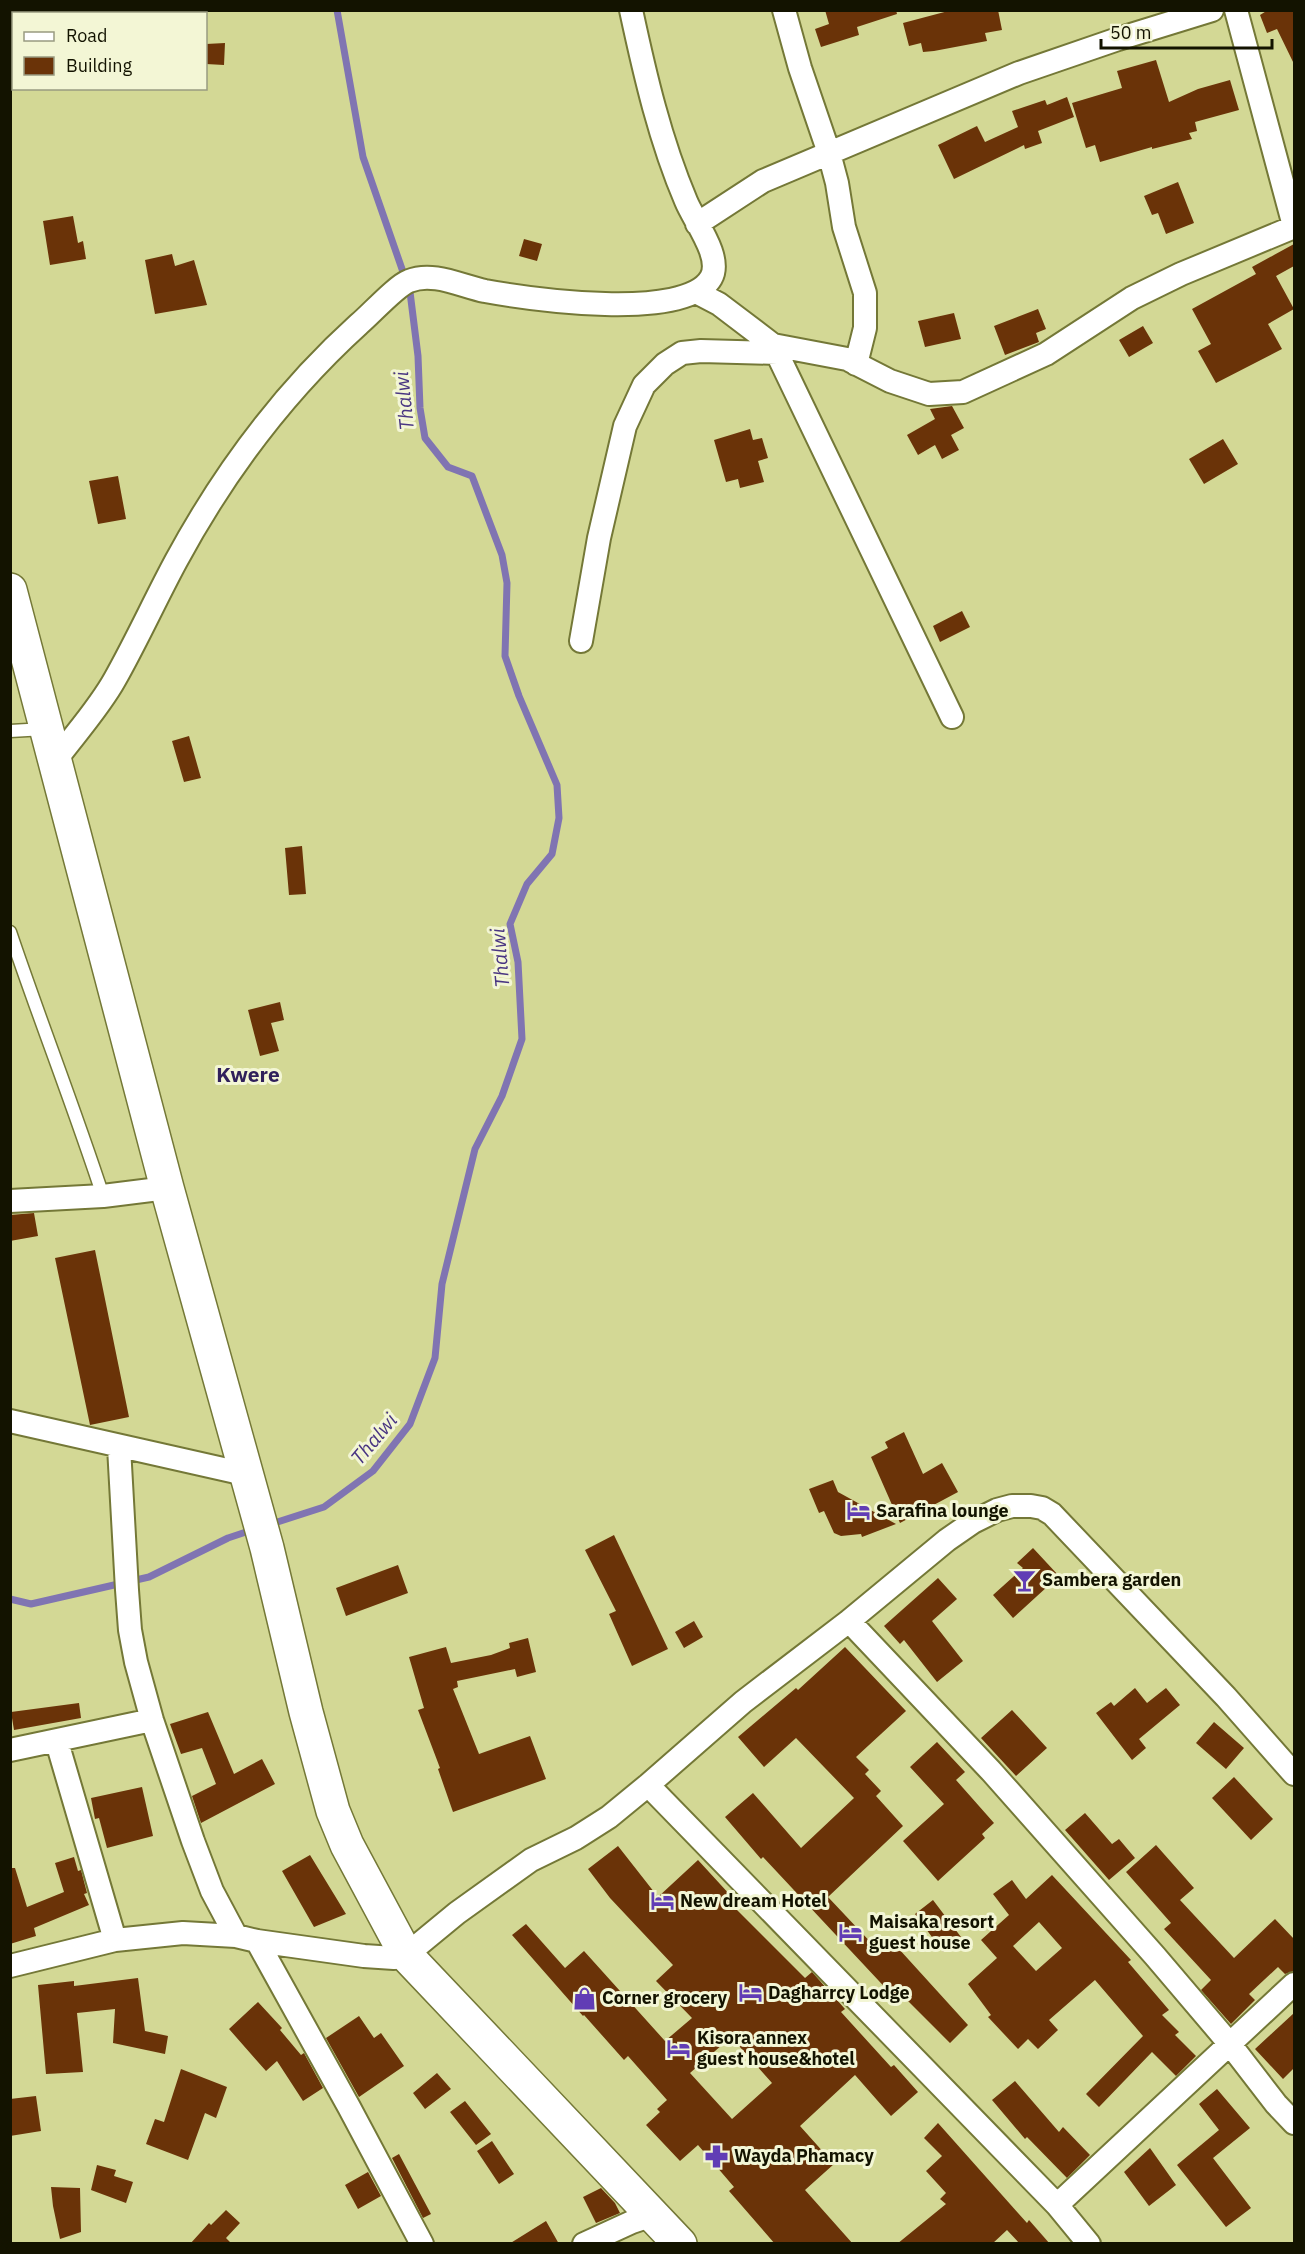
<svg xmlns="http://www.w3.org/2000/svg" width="1305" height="2254" font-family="'IBM Plex Sans',sans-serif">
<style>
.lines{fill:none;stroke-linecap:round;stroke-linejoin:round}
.stream{stroke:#8074b2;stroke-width:7}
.building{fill:#6a3308;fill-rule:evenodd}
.lane-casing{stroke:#747837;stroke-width:15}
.street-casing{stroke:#747837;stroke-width:26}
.secondary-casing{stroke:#747837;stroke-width:36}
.lane{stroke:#fff;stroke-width:12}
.street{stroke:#fff;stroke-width:22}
.secondary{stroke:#fff;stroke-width:33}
.labels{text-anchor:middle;stroke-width:6;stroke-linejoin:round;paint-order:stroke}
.poi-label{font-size:18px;font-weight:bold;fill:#131300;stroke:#f3f6d5;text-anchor:start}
.water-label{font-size:20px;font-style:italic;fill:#493582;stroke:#f3f6d5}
.quarter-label{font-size:21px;font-weight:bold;fill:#30205b;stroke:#f3f6d5}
</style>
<rect width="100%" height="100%" fill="#d3d895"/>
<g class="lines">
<path class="stream" d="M 268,1525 L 324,1507 L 373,1471 L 410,1424 L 435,1358 L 442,1284 L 475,1149 L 502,1096 L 522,1039 L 518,962 L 510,924 L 527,884 L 552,854 L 559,818 L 557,785 L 519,696 L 505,656 L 507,583 L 502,555 L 472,476 L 448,467 L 425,438 L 420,408 L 418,356 L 410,292 L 363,157 L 337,10
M 10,1599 L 31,1604 L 149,1577 L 228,1538 L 252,1530"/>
</g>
<path class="building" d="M 825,10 L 896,10 L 897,14 L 857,27 L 859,35 L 821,47 L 815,29 L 829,24 Z
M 952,10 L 998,10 L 1002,30 L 985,33 L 987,41 L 934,51 L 923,52 L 921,43 L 909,46 L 903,23 Z
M 1268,10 L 1294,10 L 1294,64 L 1277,29 L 1267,33 L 1260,15 Z
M 225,43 L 224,65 L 206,64 L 206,44 Z
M 1156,60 L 1169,102 L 1198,89 L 1230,80 L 1239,110 L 1195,122 L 1197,131 L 1189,133 L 1192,139 L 1152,149 L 1152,147 L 1100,162 L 1095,145 L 1086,148 L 1072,103 L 1122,88 L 1117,71 Z
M 1067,97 L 1074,117 L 1038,131 L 1042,143 L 1025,149 L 1024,145 L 954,179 L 938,145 L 977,126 L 985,142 L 1018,127 L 1012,111 L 1045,100 L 1047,105 Z
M 1178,182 L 1194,223 L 1166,234 L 1158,213 L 1152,215 L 1144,196 Z
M 73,216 L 78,243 L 83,241 L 86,259 L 50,265 L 43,221 Z
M 524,239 L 542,244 L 537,261 L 519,256 Z
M 1294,244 L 1294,266 L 1276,276 L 1294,309 L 1268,324 L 1282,349 L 1216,383 L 1198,351 L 1211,344 L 1192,309 L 1256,274 L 1252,267 Z
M 172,254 L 175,266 L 194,260 L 207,305 L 155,314 L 145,260 Z
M 1038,309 L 1046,329 L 1036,333 L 1039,342 L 1005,355 L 994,326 Z
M 954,313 L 961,339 L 925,347 L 918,321 Z
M 1143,326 L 1153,343 L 1129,357 L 1119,340 Z
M 952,406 L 964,428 L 951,435 L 959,450 L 942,459 L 935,445 L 918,455 L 907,435 L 935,419 L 930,409 Z
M 750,429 L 753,440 L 762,438 L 768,458 L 758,461 L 764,482 L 740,488 L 738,479 L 726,482 L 714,440 Z
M 1223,439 L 1238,464 L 1204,484 L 1189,459 Z
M 118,476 L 126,519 L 98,524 L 89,481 Z
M 962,611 L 970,627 L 940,642 L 933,626 Z
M 189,736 L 201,778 L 184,782 L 172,741 Z
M 302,846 L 306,894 L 289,895 L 285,848 Z
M 280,1002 L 284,1020 L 271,1023 L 279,1051 L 260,1056 L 248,1010 Z
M 34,1213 L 38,1236 L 10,1241 L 10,1215 Z
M 95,1250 L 129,1417 L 90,1425 L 55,1258 Z
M 904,1432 L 923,1474 L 942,1463 L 958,1492 L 900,1523 L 871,1457 L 888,1448 L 885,1442 Z
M 833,1480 L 838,1492 L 896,1524 L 862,1537 L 861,1534 L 841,1536 L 834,1533 L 824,1511 L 819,1513 L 809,1489 Z
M 614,1535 L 668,1649 L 632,1666 L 609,1614 L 616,1611 L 585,1550 Z
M 1033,1548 L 1059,1576 L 1013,1618 L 993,1595 L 1023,1568 L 1017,1563 Z
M 398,1565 L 408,1593 L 346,1616 L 336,1588 Z
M 938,1578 L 957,1599 L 932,1621 L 963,1661 L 937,1682 L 904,1640 L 900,1644 L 884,1626 Z
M 694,1621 L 703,1637 L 684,1648 L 675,1632 Z
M 528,1638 L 536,1672 L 517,1677 L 515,1669 L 457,1681 L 458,1687 L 453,1689 L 479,1754 L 530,1736 L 546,1779 L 453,1812 L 438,1769 L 440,1768 L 418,1710 L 424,1708 L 409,1657 L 446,1647 L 451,1663 L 491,1655 L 510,1648 L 509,1643 Z
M 845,1647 L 906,1711 L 856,1757 L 869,1770 L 865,1774 L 881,1791 L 876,1796 L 903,1826 L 828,1897 L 877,1949 L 889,1938 L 968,2025 L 950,2043 L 899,1992 L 893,1996 L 763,1857 L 761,1859 L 725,1817 L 753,1793 L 801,1848 L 854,1798 L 796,1738 L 764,1767 L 738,1737 L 796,1688 L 798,1690 Z
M 1135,1688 L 1147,1703 L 1166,1688 L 1180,1705 L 1139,1739 L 1146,1748 L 1132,1760 L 1096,1713 L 1111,1702 L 1114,1706 Z
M 79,1703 L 81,1718 L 14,1730 L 11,1712 Z
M 1012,1710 L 1047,1748 L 1016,1776 L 981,1738 Z
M 208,1712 L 234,1774 L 262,1759 L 275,1784 L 201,1823 L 192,1796 L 216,1784 L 202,1748 L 181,1754 L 170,1724 Z
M 1214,1722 L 1244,1748 L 1226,1769 L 1196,1743 Z
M 937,1742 L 965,1772 L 956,1780 L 994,1823 L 982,1834 L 985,1838 L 938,1881 L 903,1841 L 944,1804 L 910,1767 Z
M 1234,1777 L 1273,1819 L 1251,1840 L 1212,1798 Z
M 142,1787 L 153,1836 L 107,1848 L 99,1818 L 95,1819 L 91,1798 Z
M 1085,1813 L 1112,1844 L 1119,1839 L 1135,1858 L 1109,1880 L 1065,1830 Z
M 1156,1845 L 1194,1888 L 1180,1900 L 1234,1958 L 1275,1919 L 1294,1939 L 1294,1971 L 1285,1974 L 1278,1967 L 1249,1994 L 1255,2000 L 1231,2024 L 1201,1990 L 1211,1980 L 1164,1929 L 1171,1923 L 1126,1872 Z
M 618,1846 L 658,1897 L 698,1860 L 731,1896 L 727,1900 L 805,1978 L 812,1972 L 845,2009 L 841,2012 L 891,2067 L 894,2065 L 918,2092 L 891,2116 L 855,2075 L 800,2126 L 834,2164 L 805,2190 L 853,2244 L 775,2244 L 729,2191 L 734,2187 L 698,2145 L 680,2161 L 646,2125 L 660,2112 L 657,2109 L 667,2100 L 628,2056 L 624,2060 L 584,2015 L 583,2016 L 512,1935 L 526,1924 L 565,1968 L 584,1951 L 665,2041 L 692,2018 L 656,1981 L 673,1965 L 610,1898 L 588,1869 ZM 731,2037 L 772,2083 L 732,2119 L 690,2073 Z
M 310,1855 L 346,1914 L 314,1927 L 282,1871 Z
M 74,1857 L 78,1871 L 81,1870 L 87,1893 L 84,1894 L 89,1905 L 34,1928 L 36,1936 L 10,1944 L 10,1868 L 15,1868 L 27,1907 L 64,1892 L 55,1863 Z
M 1052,1875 L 1131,1960 L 1128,1962 L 1169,2010 L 1162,2015 L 1179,2032 L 1175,2035 L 1196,2056 L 1176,2076 L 1152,2052 L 1099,2107 L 1086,2094 L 1143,2036 L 1095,1980 L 1049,2020 L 1058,2030 L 1038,2049 L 1028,2039 L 1018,2049 L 988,2017 L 991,2015 L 968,1984 L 997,1958 L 981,1940 L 1009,1915 L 993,1894 L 1012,1880 L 1026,1899 ZM 1039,1922 L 1062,1948 L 1036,1971 L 1013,1946 Z
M 933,1900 L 961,1937 L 943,1952 L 915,1914 Z
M 138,1978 L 145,2031 L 168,2036 L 165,2054 L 113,2043 L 115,2009 L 77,2013 L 83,2072 L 46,2074 L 38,1985 L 74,1981 L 74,1986 Z
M 258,2002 L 282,2028 L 280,2030 L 301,2055 L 304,2053 L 323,2088 L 303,2101 L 277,2061 L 266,2071 L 229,2029 Z
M 1294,2013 L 1294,2068 L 1283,2079 L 1255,2049 Z
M 359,2016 L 374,2038 L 381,2033 L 404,2066 L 359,2097 L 326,2038 Z
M 181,2069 L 227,2087 L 216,2118 L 205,2113 L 188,2160 L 146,2144 L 155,2119 L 164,2122 Z
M 437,2073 L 451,2089 L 425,2109 L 413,2093 Z
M 1015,2081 L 1059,2132 L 1063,2127 L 1090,2155 L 1067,2178 L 1027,2137 L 1025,2139 L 992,2100 Z
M 1217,2089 L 1250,2128 L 1213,2158 L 1251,2208 L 1226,2227 L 1177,2165 L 1219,2130 L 1199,2104 Z
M 36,2096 L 41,2131 L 10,2136 L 10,2099 Z
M 465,2101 L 491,2134 L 476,2145 L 450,2112 Z
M 938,2123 L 1027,2223 L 1029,2220 L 1050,2244 L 1020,2244 L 1007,2230 L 992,2244 L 897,2244 L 946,2204 L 940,2199 L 946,2193 L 926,2171 L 942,2156 L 924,2138 Z
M 492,2141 L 514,2174 L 499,2184 L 477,2151 Z
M 1150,2148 L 1176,2185 L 1149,2206 L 1124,2172 Z
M 399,2154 L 431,2214 L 423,2218 L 392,2158 Z
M 97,2165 L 116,2170 L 114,2176 L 133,2182 L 126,2203 L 91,2190 Z
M 368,2172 L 381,2196 L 358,2209 L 345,2185 Z
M 51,2187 L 80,2188 L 81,2232 L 60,2239 L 53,2206 Z
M 601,2188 L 615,2203 L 620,2213 L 596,2223 L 583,2197 Z
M 226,2210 L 240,2223 L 226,2238 L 232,2244 L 190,2244 L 209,2223 L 211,2225 Z
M 546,2221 L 559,2244 L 509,2244 Z"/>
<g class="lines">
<defs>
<path id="lane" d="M 10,731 L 45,729
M 10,932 C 40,1021 74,1107 103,1196"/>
<path id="street" d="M 784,10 L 800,68 L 829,153 L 837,183 L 844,227 L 865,293 L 865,328 L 856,364
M 1236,10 L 1294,226
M 697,224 L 763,181 L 1019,73 L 1118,39 L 1212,10
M 696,292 L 719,304 L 773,345 L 847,359 L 890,381 L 929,394 L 963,392 L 1046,354 L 1132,298 L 1181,274 L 1294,227
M 773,345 L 952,717
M 581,641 L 599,538 L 625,426 L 644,385 L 665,364 L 682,353 L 701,351 L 777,353
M 55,761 C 75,734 99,708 115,679 C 137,640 155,600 176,561 C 223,474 285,391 359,324 C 371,314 396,286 409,281 C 433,271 461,286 485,291 C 529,299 686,322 711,278 C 723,257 694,221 686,201 C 660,140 645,75 631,10
M 10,1201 L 103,1196 L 167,1188
M 10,1421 L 245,1474
M 119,1447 L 127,1590 L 130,1630 L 136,1662 L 152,1720 L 193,1841 L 212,1891 L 236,1936
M 849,1621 L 991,1771 L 1155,1956 L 1229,2043 L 1276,2104 L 1294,2123
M 57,1742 L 115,1940
M 10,1750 L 152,1720
M 648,1785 L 1057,2205 L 1089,2244
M 257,1941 L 349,2107 L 422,2244
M 10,1966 L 115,1940 L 183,1933 L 236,1936 L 257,1941 L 364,1956 L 394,1958 L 406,1955 L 457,1913 L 531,1860 L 576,1838 L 609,1817 L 648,1785 L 743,1702 L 849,1621 L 947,1540 L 973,1522 L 997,1510 L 1012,1506 L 1031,1506 L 1042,1508 L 1052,1514 L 1226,1697 L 1294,1774
M 1057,2205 L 1294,1984
M 584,2244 L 632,2222 L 653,2215"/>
<path id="secondary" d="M 10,590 L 167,1188 L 267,1548 L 306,1712 L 333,1811 L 347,1845 L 406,1955 L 680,2244"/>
</defs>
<use href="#lane" class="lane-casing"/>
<use href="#street" class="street-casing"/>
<use href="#secondary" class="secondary-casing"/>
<use href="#lane" class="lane"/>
<use href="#street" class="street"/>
<use href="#secondary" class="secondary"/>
</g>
<defs>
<symbol id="hotel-bare" viewBox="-9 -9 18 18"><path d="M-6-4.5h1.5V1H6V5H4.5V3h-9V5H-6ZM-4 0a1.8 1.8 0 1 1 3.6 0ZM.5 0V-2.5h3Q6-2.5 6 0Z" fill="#613db5" stroke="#f3f6d5" stroke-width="2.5" paint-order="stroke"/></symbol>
<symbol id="bar-bare" viewBox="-9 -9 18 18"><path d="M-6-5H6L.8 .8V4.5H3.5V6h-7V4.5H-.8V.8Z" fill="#613db5" stroke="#f3f6d5" stroke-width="2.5" paint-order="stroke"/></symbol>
<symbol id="shop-bare" viewBox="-9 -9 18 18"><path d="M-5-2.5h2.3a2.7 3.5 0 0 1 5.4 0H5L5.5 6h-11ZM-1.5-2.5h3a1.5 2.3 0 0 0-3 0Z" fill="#613db5" stroke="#f3f6d5" stroke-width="2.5" paint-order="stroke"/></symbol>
<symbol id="pharmacy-bare" viewBox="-9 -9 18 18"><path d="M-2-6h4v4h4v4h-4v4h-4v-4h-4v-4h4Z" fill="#613db5" stroke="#f3f6d5" stroke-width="2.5" paint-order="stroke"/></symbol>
</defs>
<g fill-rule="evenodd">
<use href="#hotel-bare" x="842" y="1494" width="33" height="33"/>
<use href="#bar-bare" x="1008" y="1564" width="33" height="33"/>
<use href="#hotel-bare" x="646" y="1884" width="33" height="33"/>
<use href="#hotel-bare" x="834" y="1916" width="33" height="33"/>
<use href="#hotel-bare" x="734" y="1976" width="33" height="33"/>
<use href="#shop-bare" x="568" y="1982" width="33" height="33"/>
<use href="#hotel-bare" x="662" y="2032" width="33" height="33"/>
<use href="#pharmacy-bare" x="700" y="2140" width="33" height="33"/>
</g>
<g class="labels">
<g class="poi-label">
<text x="876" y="1517">Sarafina lounge</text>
<text x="1042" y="1586">Sambera garden</text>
<text x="680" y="1907">New dream Hotel</text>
<text x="869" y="1928">Maisaka resort<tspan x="869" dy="21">guest house</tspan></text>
<text x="768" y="1999">Dagharrcy Lodge</text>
<text x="602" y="2004">Corner grocery</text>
<text x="697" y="2044">Kisora annex<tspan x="697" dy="21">guest house&amp;hotel</tspan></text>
<text x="734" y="2162">Wayda Phamacy</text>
</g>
<g class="water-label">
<text transform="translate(404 401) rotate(-96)" y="7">Thalwi</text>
<text transform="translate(500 958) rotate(-95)" y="7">Thalwi</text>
<text transform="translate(374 1439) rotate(-50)" y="7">Thalwi</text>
</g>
<g class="quarter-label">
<text x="248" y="1082">Kwere</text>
</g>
</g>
<rect width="1305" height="2254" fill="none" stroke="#131300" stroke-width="24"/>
<rect x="12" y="12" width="195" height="78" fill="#f3f6d5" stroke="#999b80" stroke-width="1.5"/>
<rect x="24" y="32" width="30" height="9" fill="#ffffff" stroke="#999b80" stroke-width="1.5"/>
<text x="66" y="42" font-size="18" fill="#131300">Road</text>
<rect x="24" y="57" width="30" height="18" fill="#6a3308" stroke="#999b80" stroke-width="1.5"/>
<text x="66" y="72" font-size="18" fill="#131300">Building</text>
<path d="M1101 39v9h171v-9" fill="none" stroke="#131300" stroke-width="3"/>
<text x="1110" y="39" font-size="18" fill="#131300" stroke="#f3f6d5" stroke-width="4.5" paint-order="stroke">50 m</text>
</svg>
